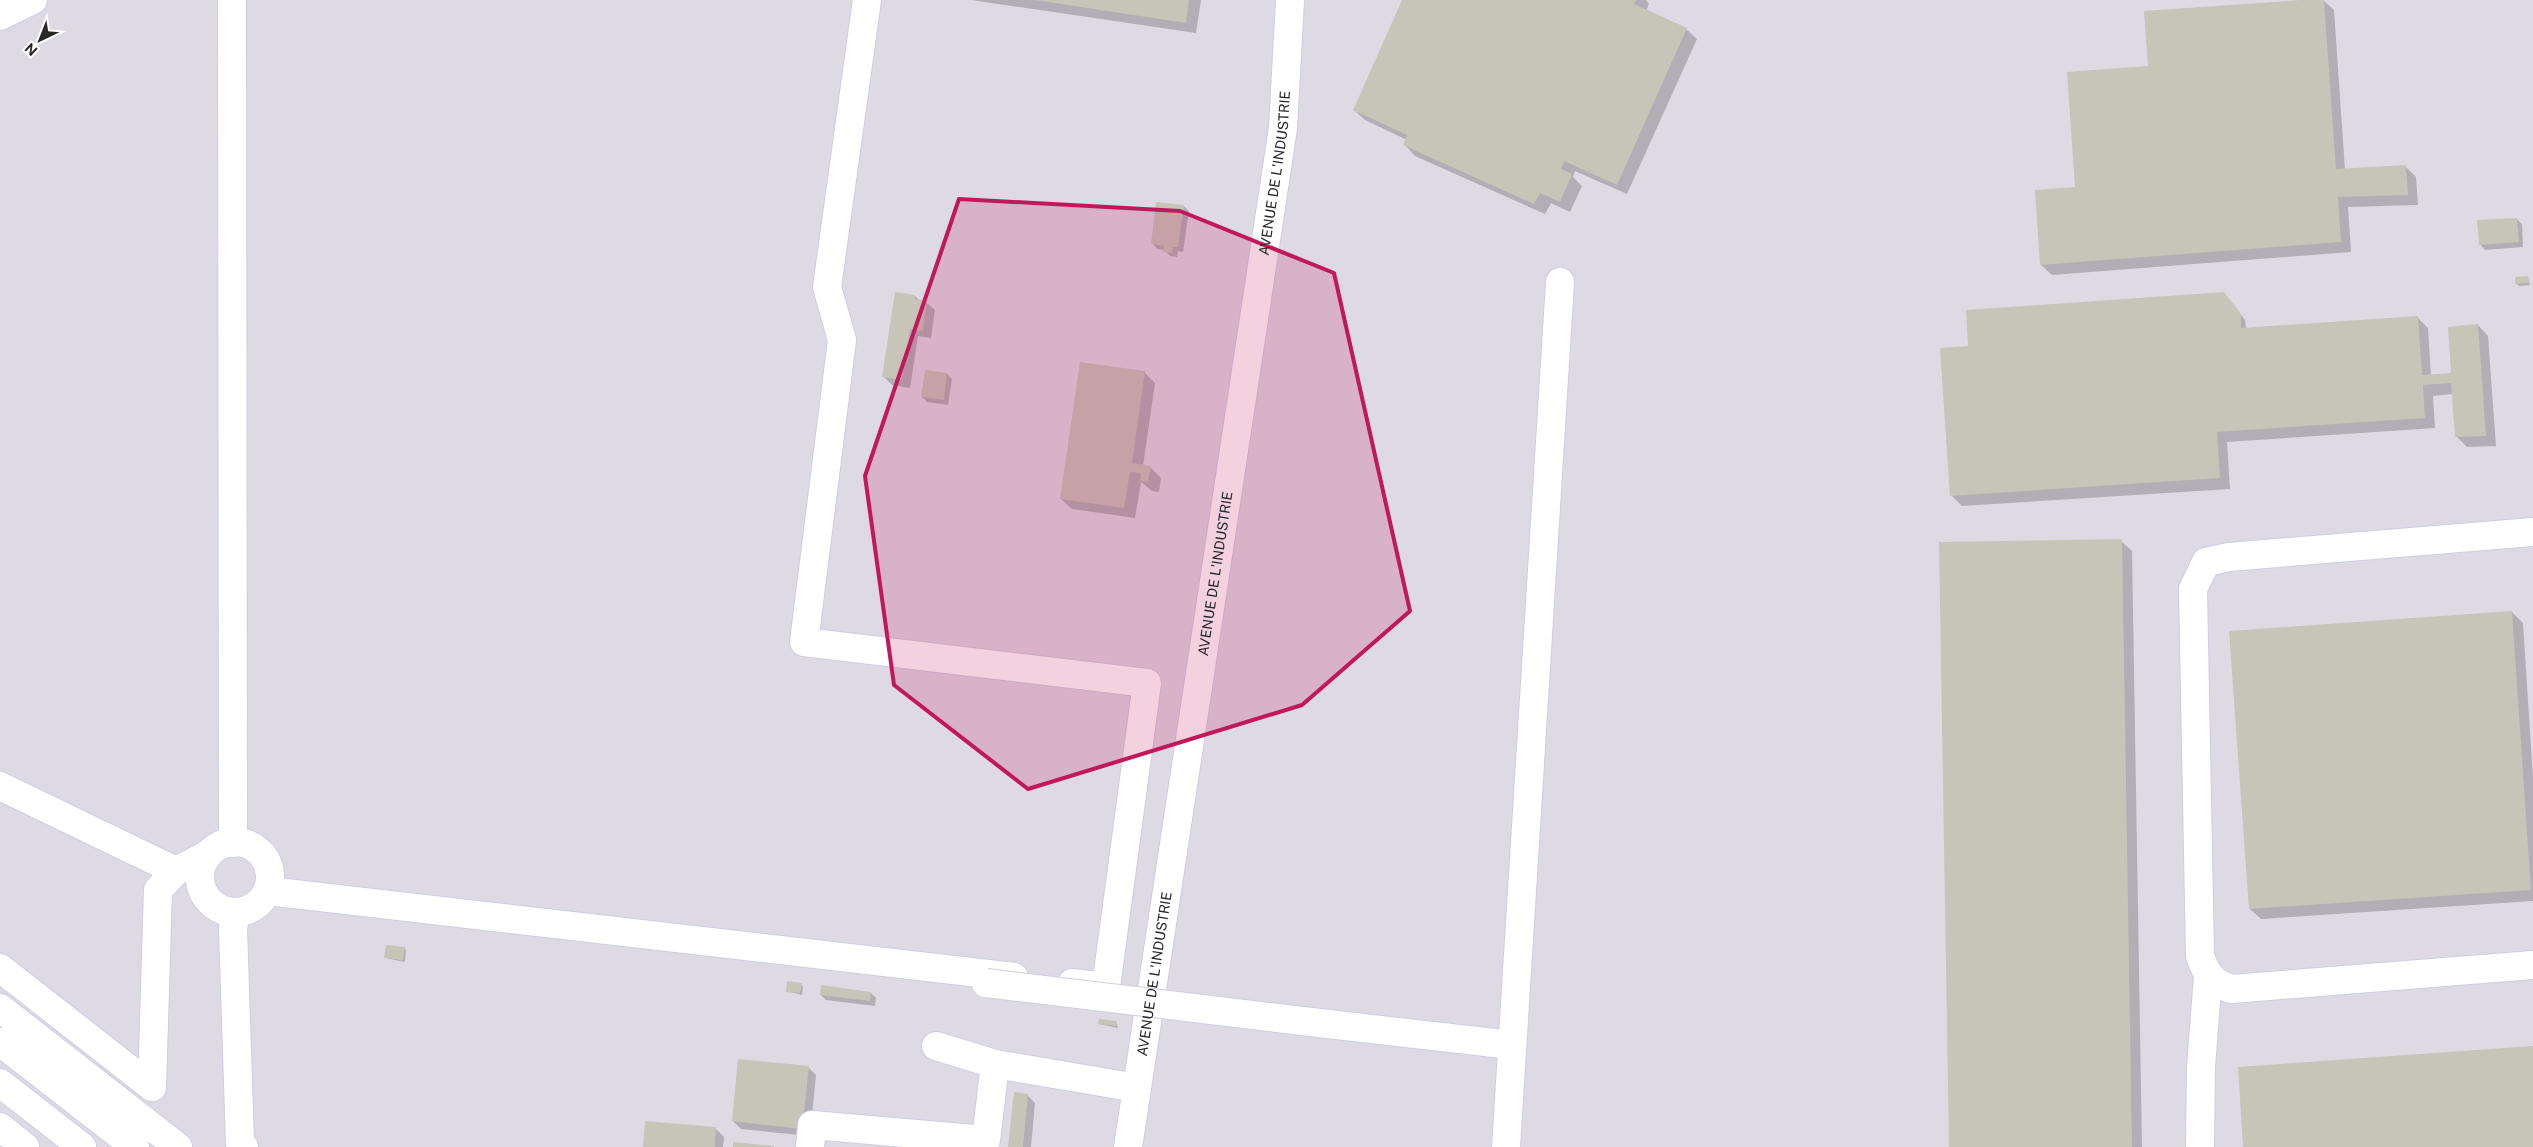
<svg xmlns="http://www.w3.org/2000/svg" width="2533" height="1147" font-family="'Public Sans',sans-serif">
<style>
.industrial{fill:#dedae4}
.shadow{fill:#0003}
.building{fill:#c7c4b8}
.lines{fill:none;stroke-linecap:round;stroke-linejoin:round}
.minor-casing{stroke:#cdcee3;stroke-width:30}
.minor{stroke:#fff;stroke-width:28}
.minor-bridge-casing{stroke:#cdcee3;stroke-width:30;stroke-linecap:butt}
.minor-bridge{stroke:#fff;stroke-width:28}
.marked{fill:#c2185b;fill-opacity:0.2;stroke:#c2185b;stroke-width:4;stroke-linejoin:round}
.labels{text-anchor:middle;stroke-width:4;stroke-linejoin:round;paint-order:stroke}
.street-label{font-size:14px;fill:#282828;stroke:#fff}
</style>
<rect width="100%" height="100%" fill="#ece7d8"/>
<path class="industrial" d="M 0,0 L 2533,0 L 2533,1147 L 0,1147 Z"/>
<path class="shadow" d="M 971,0 L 1201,0 L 1196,33 Z
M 1403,0 L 1646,0 L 1649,4 L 1646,11 L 1686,29 L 1697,39 L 1627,194 L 1575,171 L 1573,177 L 1582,186 L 1570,212 L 1551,203 L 1545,214 L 1415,156 L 1405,145 L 1407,140 L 1365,120 L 1354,110 Z
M 2319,0 L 2323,0 L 2334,10 L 2345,170 L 2405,166 L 2416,177 L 2418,205 L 2348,207 L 2351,252 L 2052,275 L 2041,265 L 2076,188 L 2149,68 Z
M 1184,206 L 1189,211 L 1183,252 L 1178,251 L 1177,257 L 1170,256 L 1165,250 L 1157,249 L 1152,243 Z
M 2517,219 L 2522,224 L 2523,247 L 2485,250 L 2480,244 Z
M 2528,277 L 2530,285 L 2519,286 L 2517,284 Z
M 915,296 L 920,301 L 927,303 L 935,310 L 931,338 L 918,336 L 910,388 L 892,385 L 884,377 Z
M 2229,299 L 2245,320 L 2246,329 L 2417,317 L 2428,328 L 2431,376 L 2453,374 L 2478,325 L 2488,336 L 2496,446 L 2467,447 L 2457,437 L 2453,394 L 2433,396 L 2435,428 L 2227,442 L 2230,489 L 1962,506 L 1952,496 L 1970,347 Z
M 1144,372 L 1155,383 L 1143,466 L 1150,467 L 1161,478 L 1159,492 L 1152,491 L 1141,482 L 1135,518 L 1072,509 L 1061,499 Z
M 947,374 L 952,379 L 948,405 L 927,402 L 922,397 Z
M 2121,541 L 2132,551 L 2142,1147 L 1950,1147 Z
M 2512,612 L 2523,623 L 2533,778 L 2533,901 L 2261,919 L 2250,909 Z
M 404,948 L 406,950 L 405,962 L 385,958 Z
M 801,984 L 803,987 L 802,995 L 787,991 Z
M 822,987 L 871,993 L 876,998 L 875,1006 L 826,1000 L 821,995 Z
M 1116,1022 L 1118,1028 L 1099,1024 Z
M 808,1067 L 816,1075 L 810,1136 L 741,1129 L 733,1121 Z
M 1027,1095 L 1035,1103 L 1031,1147 L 1010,1147 Z
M 716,1129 L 724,1137 L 723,1147 L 644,1147 Z"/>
<path class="building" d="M 1035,0 L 1189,0 L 1186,23 Z
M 1402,0 L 1636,0 L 1634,4 L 1687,28 L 1617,185 L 1564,161 L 1561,169 L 1572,174 L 1560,202 L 1540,193 L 1534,204 L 1403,145 L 1407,135 L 1353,110 Z
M 2301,0 L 2324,0 L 2336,169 L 2406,165 L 2408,195 L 2338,197 L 2341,242 L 2040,265 L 2035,190 L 2075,187 L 2067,72 L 2148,66 L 2144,11 Z
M 1156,202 L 1184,205 L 1178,247 L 1173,247 L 1172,253 L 1163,252 L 1164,246 L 1151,244 Z
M 2517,218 L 2519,242 L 2479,245 L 2477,220 Z
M 2528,276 L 2529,283 L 2515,284 L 2515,277 Z
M 895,292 L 915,295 L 915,299 L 927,301 L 923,331 L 910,329 L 902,380 L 882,377 Z
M 2224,292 L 2241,314 L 2241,328 L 2418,316 L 2422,375 L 2451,373 L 2448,327 L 2478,324 L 2486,436 L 2455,437 L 2451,383 L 2423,385 L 2425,418 L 2217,432 L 2220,478 L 1950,496 L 1940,348 L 1968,346 L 1966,310 Z
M 1080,362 L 1145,371 L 1132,463 L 1151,466 L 1148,482 L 1140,481 L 1141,473 L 1130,472 L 1124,508 L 1060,499 Z
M 925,370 L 947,373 L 944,400 L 921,397 Z
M 2122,539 L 2132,1147 L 1949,1147 L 1939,542 Z
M 2512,611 L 2531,890 L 2249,909 L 2229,631 Z
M 386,945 L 405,947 L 403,960 L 384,958 Z
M 787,981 L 802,983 L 800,993 L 786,992 Z
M 821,985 L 871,992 L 870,1001 L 820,995 Z
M 1099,1019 L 1117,1021 L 1116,1026 L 1098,1024 Z
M 2533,1046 L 2533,1147 L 2243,1147 L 2238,1067 Z
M 738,1059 L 809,1066 L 802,1129 L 732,1121 Z
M 1014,1092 L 1028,1094 L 1023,1147 L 1008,1147 Z
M 645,1121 L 716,1127 L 715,1147 L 643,1147 Z
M 733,1142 L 774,1146 L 774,1147 L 733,1147 Z"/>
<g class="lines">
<defs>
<g id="minor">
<path d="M 232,0 L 233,843"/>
<path d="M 867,0 L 827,287 L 842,340 L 804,642 L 1147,683 L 1106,987 L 1072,983"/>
<path d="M 0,16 L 33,0"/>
<path d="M 2533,532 L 2229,557 L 2206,562 L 2193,589 L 2200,956 C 2206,974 2213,983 2231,989 L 2533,965"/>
<path d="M 0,786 L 176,871"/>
<circle cx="235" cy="877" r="35"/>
<path d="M 268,891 L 1014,977"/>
<path d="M 236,913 L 233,928 L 240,1144 L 244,1147"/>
<path d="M 0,968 L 152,1087"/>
<path d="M 0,1008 L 178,1147"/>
<path d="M 1328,1024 L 1512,1045"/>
<path d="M 0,1042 L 135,1147"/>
<path d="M 936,1046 L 995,1064 L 1137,1088"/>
<path d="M 0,1083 L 82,1147"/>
<path d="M 152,1087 L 158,890 L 176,871 L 207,855"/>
<path d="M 0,1127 L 25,1147"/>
<path d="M 810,1147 L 812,1125 L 986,1140 L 995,1064"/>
<path id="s1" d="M 1128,1147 L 1283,128 L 1290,0"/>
<path d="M 1506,1147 L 1560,282"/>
<path d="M 2200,1147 L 2201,1067 L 2208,976"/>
</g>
</defs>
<use href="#minor" class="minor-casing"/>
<use href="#minor" class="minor"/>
<defs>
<path id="minor-bridge" d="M 986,983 L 1328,1024"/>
</defs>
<use href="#minor-bridge" class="minor-bridge-casing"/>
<use href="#minor-bridge" class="minor-bridge"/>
</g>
<path class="marked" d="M 959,199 L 1180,211 L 1334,273 L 1410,611 L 1302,705 L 1028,789 L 894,685 L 865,476 Z"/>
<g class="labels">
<g class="street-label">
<text dy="5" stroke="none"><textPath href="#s1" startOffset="985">AVENUE DE L'INDUSTRIE</textPath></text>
<text dy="5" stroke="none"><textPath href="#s1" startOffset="580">AVENUE DE L'INDUSTRIE</textPath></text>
<text dy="5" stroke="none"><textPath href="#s1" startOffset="175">AVENUE DE L'INDUSTRIE</textPath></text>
</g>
</g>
<g transform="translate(40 40) rotate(223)" stroke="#ffffff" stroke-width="4" paint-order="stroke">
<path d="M0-4L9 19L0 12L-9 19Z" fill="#282828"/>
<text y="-8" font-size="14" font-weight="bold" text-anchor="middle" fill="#282828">N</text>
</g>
</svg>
